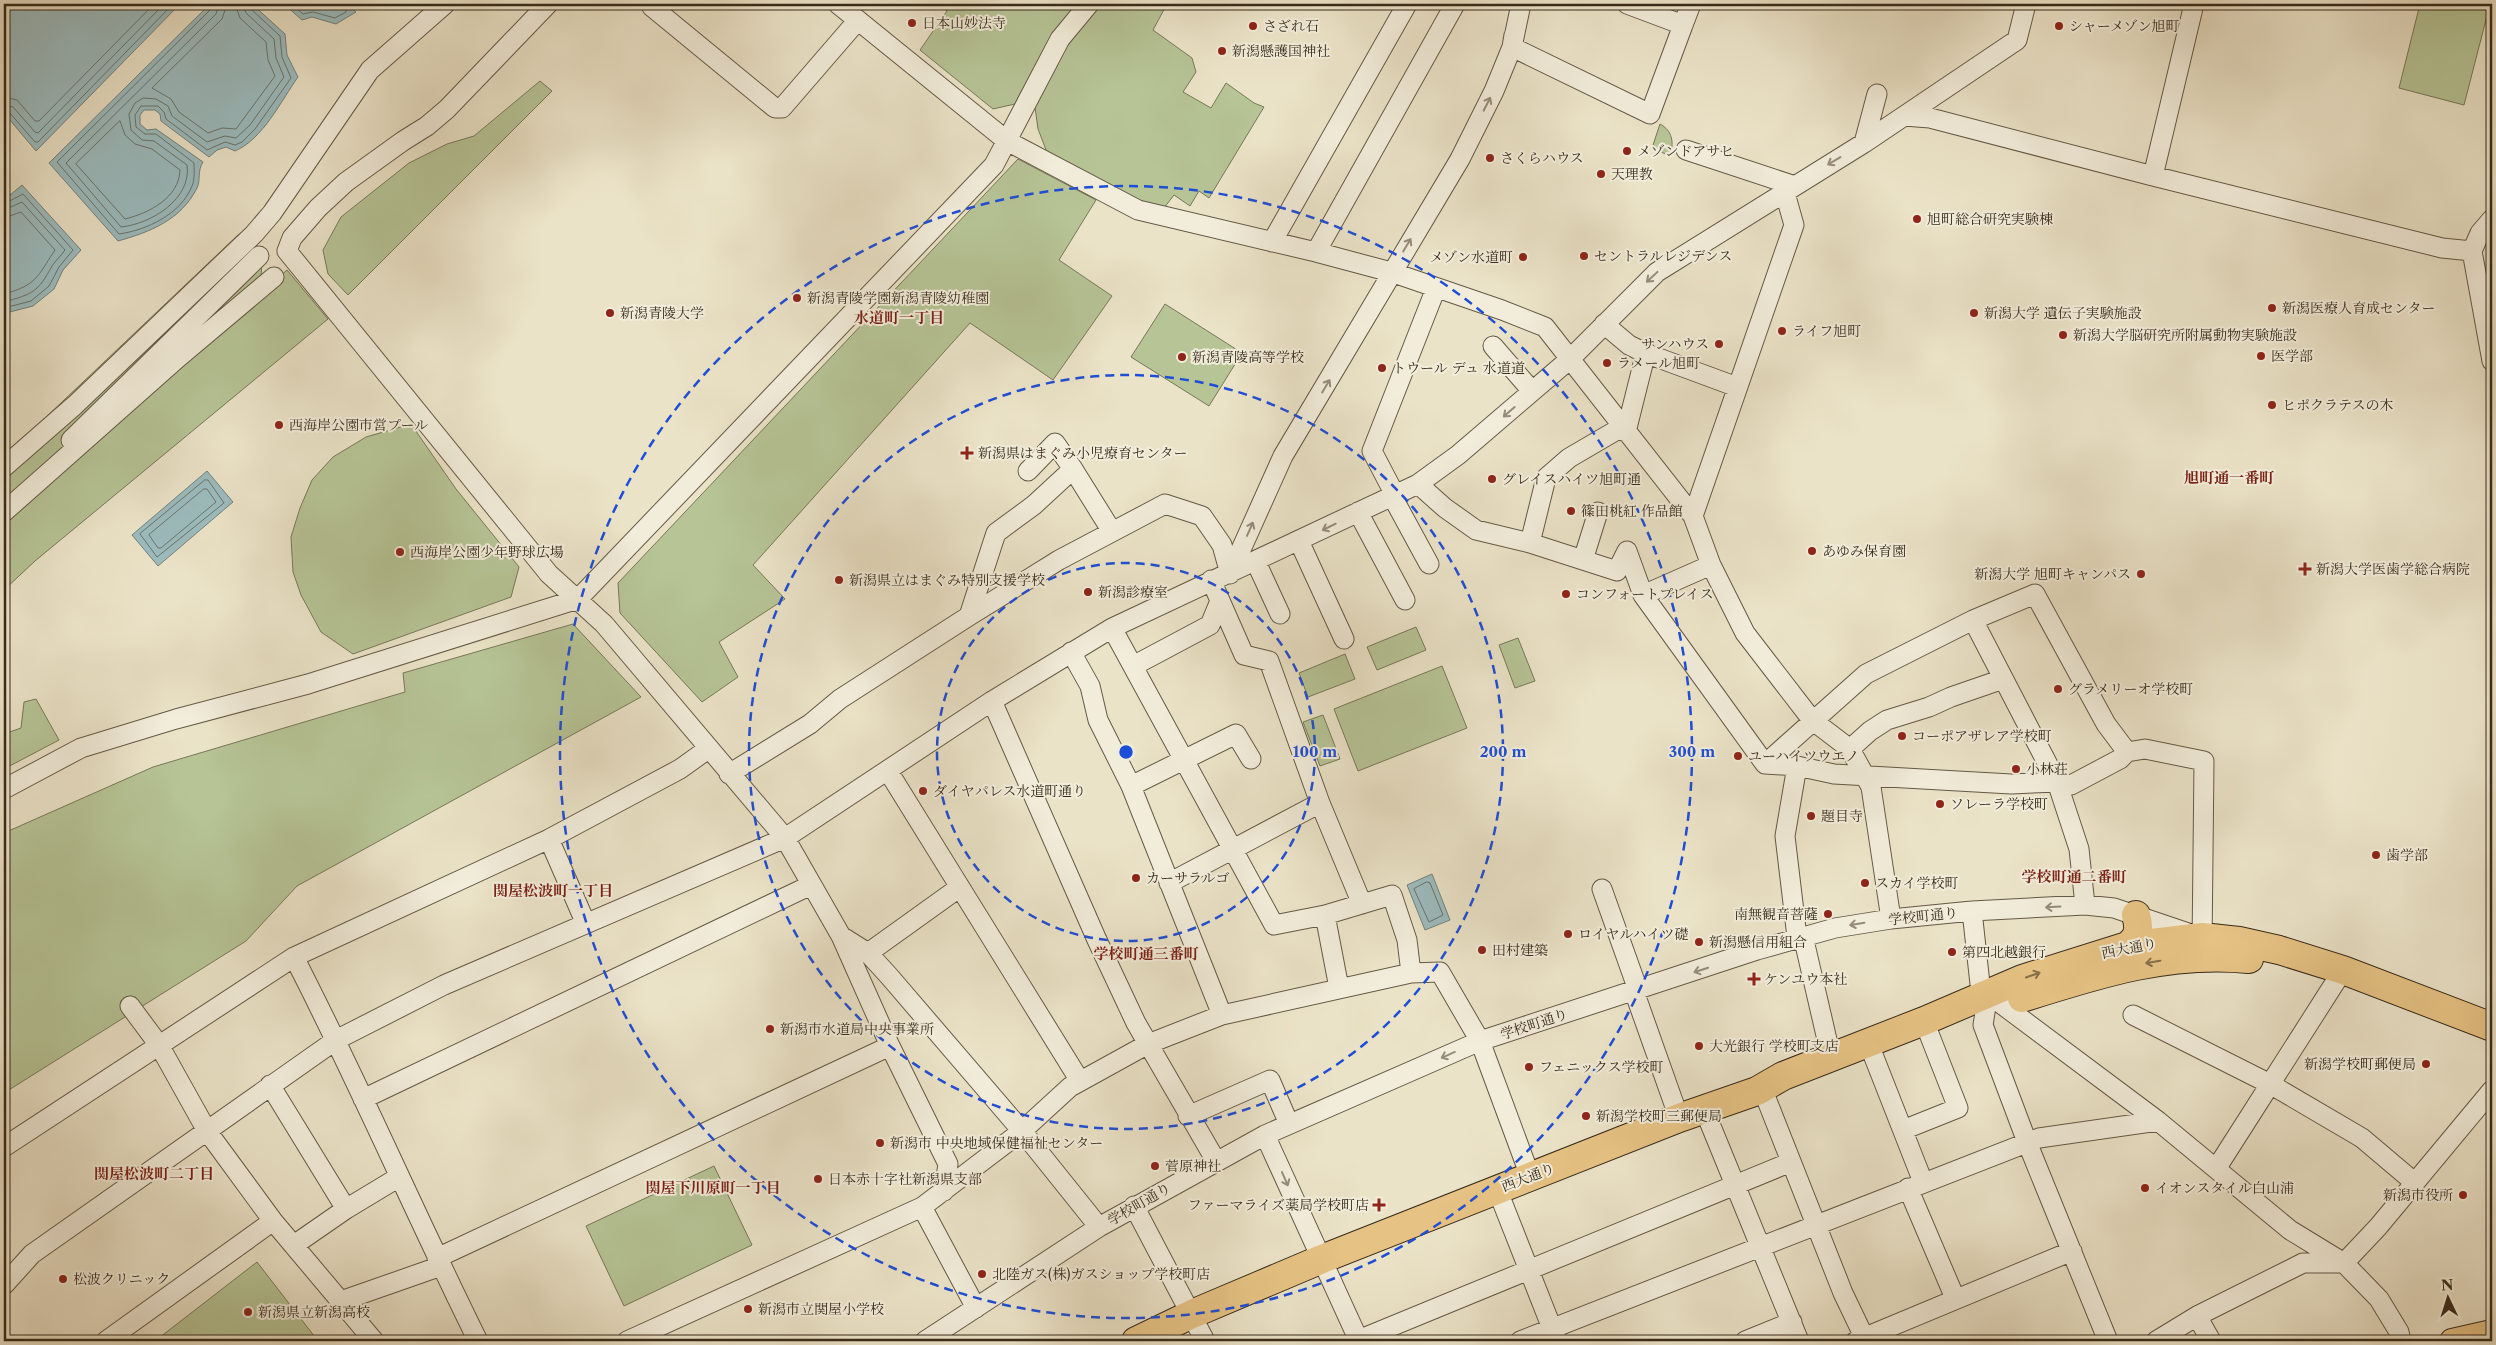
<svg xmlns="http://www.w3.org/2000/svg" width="2496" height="1345" font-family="'Libre Caslon Text','Noto Serif JP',serif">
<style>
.green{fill:#b6c496;stroke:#777858}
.water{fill:#9cbcbf;stroke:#74827d}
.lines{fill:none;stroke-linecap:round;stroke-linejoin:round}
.shore{stroke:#6a746c;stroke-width:1}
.minor-casing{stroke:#655946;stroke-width:21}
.major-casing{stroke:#382b1a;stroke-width:26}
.highway-casing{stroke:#382b1a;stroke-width:30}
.minor{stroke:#f2eddb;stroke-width:19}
.major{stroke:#e6c284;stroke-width:24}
.highway{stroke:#e6c284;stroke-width:28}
.oneway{stroke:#958c7a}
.oneway2{stroke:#866f4a}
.ring{fill:none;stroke:#1d4ed8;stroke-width:2.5;stroke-dasharray:9 6}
.poi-dot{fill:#8f2418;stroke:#f2eddb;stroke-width:2}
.labels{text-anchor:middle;stroke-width:4;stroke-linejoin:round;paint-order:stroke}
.poi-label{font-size:14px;fill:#382b1a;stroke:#f2eddb;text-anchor:start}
.street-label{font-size:14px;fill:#382b1a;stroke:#f2eddb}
.neighbourhood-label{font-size:15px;font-weight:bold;fill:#7a1f14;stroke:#f2eddb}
.centre{fill:#1d4ed8;stroke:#f2eddb;stroke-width:2.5}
.ring-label{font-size:15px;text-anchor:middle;font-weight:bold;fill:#1d4ed8;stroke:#f2eddb;stroke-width:4;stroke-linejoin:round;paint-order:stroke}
</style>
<rect width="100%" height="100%" fill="#ebe3c8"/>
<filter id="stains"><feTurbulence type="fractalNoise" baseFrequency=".004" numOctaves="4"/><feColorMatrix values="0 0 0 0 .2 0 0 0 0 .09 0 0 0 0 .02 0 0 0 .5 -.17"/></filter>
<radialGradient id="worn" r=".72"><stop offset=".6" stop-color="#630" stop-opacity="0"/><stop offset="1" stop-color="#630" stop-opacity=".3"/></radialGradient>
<path class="green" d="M 938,4 L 1082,4 L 1056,36 L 1015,104 L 993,109 L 920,50 L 947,11 Z
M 1095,4 L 1167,4 L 1153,30 L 1192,58 L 1196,72 L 1183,92 L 1211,108 L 1226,83 L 1254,103 L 1264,107 L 1209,198 L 1199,191 L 1190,206 L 1174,195 L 1164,208 L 1143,203 L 1048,155 L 1038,129 L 1035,107 L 1066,41 Z
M 2420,4 L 2490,4 L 2464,105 L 2399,88 Z
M 540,81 L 552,91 L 348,295 L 328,274 L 323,250 L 341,217 L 409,163 L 447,144 L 474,136 Z
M 1660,124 C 1673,131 1674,143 1670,156 L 1652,148 Z
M 1018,159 L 1096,200 L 1059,260 L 1112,296 L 1053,380 L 970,323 L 753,565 L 785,599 L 719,642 L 738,677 L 702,702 L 620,613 L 618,583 Z
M 239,234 C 253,246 264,256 261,276 L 4,504 L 4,457 Z
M 287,270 L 328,319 L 35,561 L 4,590 L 4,520 Z
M 1165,304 L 1242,353 L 1209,406 L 1131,357 Z
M 411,424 L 456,489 L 519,567 L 511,597 L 353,654 L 321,632 L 301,595 L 293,572 L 291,537 L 300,508 L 312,480 L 333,457 L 366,437 Z
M 573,624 L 641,697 L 297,886 L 246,941 L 4,1093 L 4,833 L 153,767 L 405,692 L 403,673 Z
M 1416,627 L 1426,650 L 1377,670 L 1367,647 Z
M 1518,638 L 1535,681 L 1515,688 L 1499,645 Z
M 1345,654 L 1355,679 L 1308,697 L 1299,673 Z
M 1442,666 L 1467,728 L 1358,771 L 1334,709 Z
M 36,699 L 59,740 L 4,769 L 4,734 L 21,728 L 24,702 Z
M 1323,715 L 1340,759 L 1320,766 L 1303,722 Z
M 714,1166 L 752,1245 L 624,1306 L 586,1226 Z
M 257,1262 L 318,1341 L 155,1341 Z"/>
<path class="water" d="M 4,4 L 180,4 L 36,151 L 4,113 Z
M 210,4 L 252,4 L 285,34 L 287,55 L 298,77 C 281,101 263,139 235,151 L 226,147 L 217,150 L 209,157 L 161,121 L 160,114 L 155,110 L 144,110 L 140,115 L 140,124 L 147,130 L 156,129 L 203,162 C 197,171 201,180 197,188 C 181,220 150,232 118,241 L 49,163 Z
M 284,4 L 348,4 L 356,12 L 336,24 L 312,17 L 302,20 Z
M 22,185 L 81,250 L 63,270 L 54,289 L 33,306 L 6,313 L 4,311 L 4,200 Z
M 207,471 L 233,502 L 158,566 L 132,535 Z
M 1432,874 L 1450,920 L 1425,930 L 1407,885 Z"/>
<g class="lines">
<path class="shore" d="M 213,4 L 211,9 L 57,162 L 119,234 C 147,230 181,214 192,186 C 195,180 194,168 194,163 L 156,134 L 145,134 L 136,127 L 135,115 L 141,106 L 158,106 L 164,112 L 166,119 L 207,150 L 225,142 L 235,145 L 242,142 L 255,129 L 291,78 L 282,57 L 280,36 L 251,9 L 249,4
M 219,4 L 216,14 L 66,163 L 121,227 C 151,224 192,199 187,165 L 154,141 L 142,140 L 131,130 L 129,114 L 135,103 L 143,98 L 156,99 L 168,106 L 172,116 L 207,142 L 225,136 L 236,138 L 250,125 L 284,77 L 276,58 L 274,39 L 246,13 L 243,4
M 227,4 L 222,19 L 152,88 L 171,99 L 179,112 L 208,133 L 222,128 L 236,129 L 275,76 L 268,60 L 266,42 L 240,18 L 235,4
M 291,4 L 303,14 L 313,12 L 335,18 L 346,12 L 345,4
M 4,97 L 17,100 L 35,121 L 39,121 L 154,4
M 4,104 L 13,107 L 35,132 L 38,133 L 164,4
M 4,110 L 9,112 L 35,142 L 38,142 L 173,4
M 120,121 L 125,135 L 135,144 L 152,149 L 180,170 C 179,198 149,213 125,219 L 76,164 Z
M 4,204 L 23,194 L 73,250 L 59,267 L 49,286 L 31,301 L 4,308
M 4,210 L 22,202 L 65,250 C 61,256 56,260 52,266 C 38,292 33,294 4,302
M 4,218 L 21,212 L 55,250 C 37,277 37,285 4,294
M 205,480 L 208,480 L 224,503 L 157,557 L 140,534 Z
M 204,489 L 207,489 L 216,502 L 161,548 L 158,548 L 149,535 Z
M 1427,882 L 1430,883 L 1443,915 L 1429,922 L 1414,889 Z"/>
<defs>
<path id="minor" d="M 548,4 L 447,109 L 427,126 L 403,141 L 346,182 L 318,208 L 292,238 L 287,251 L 549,574 L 604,624 L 785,838 L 841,936 L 890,1046 L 948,1164 L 944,1191
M 655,4 L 652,7 L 775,108 L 782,108 L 858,20
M 838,4 L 1007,141 L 1138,210 L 1316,252 L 1391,272 L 1502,310 L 1545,327 L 1693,516 L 1794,225 L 1785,193
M 1627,4 L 1683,25 L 1691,4
M 1514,35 L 1512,47 L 1650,114 L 1683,25
M 1904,116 L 1930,118 L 2153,176 L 2194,4
M 1864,143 L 1877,94
M 1686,150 L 1795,186
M 2153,176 L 2442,248 L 2472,251
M 2492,219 L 2480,233 L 2472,251 L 2492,361
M 1272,242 L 1407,4
M 1316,252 L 1455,4
M 1604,324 L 1629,345 L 1645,353 L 1737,387
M 1493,346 L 1532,391
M 1626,432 L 1646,352
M 71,440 L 259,256
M 4,467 L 75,405 L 254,234 L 272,213 L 370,70 L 445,4
M 1028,471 L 1055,443 L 1073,469
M 1418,484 L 1445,508 L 1476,530 L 1530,543 L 1617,571 L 1627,551 L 1643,595 L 1765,764
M 1395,495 L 1372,451 L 1436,288
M 1392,496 L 1429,564
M 4,512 L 179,357 L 274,277
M 1358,512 L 1405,600
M 1693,516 L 1711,565 L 1745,633 L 1812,720 L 1850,749 L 1871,787 L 1891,919
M 1299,541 L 1344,639
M 1530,543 L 1546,478 L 1569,458 L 1622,427
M 1583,560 L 1598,512
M 1256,562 L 1280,614
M 1230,574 L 1283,456 L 1460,159 L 1494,91 L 1512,47 L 1521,4
M 1211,580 L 1244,655 L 1269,661 L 1320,803 L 1362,904
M 1643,595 L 1711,565
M 969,616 L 996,533 L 1034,505 L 1073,469 L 1111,530
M 1973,620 L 2057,782 L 2079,849 L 2085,905
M 1112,628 L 1274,925 L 1325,915 L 1339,988
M 1071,652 L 1090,686 L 1098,720 L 1131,786 L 1222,1015
M 1133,666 L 1210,625 L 1220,601
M 992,701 L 1097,940 L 1136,1023 L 1216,1161
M 1850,749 L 1870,731 L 1887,720 L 1929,707 L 1951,697 L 2003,679
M 1765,764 L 1866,674 L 1973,620 L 2035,594 L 2106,724 L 2127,752 L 2145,749 L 2204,761 L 2202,948
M 1765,764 L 1797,766 L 1834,774 L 2011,784 L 2057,782 L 2071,785 L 2120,759 L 2127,752
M 1797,766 L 1785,836 L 1797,937
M 888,771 L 1080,1081
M 729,774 L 810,724 L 840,699 L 969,616 L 1059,560 L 1165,504 L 1202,516 L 1222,545 L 1230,574
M 1131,786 L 1236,734 L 1251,759
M 4,789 L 81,748 L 176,719 L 308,684 L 578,599 L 994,165 L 1060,39 L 1089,4
M 549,839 L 586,924
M 1169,883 L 1320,803
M 1602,889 L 1638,990
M 1972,911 L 1980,984 L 1988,994 L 2158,1121 L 2290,1230 L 2344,1263 L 2379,1299 L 2399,1332 L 2401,1341
M 1325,915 L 1392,895 L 1407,940 L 1411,973
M 841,936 L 868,953 L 889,976 L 1022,1131 L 1099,1227
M 1803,936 L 1831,1057
M 868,953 L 960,887
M 294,957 C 359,1083 415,1214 478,1341
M 1634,991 L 1679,1118
M 1988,994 L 1983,1025 L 2027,1142 L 2108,1341
M 130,1006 L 159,1045 L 207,1131 L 273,1221 L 374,1341
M 2133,1015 L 2270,1084 L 2362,1138 L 2414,1182
M 1868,1042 L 1923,1182
M 270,1085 L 346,1209
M 1762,1088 L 1843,1293 L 1866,1341
M 363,1099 L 811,885
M 1704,1109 L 1799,1341
M 1188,1116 L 1270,1080 L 1289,1124
M 1903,1130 L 1958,1108 L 1924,1021
M 1265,1135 L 1359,1341
M 4,1147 L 294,957 L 549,839 L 680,769 L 708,749
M 2216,1169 L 2343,970
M 1908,1188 L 1955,1298
M 1497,1189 L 1557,1341
M 1134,1206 L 1205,1341
M 922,1207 L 976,1308
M 294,1245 L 346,1209 L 399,1177
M 437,1258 L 890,1046
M 4,1285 L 32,1254 L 336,1040 L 444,985 L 785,838 L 992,701 L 1112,628 L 1418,484 L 1458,455 L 1570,359 L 1657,272 L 1864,143 L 2017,40 L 2026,4
M 341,1301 L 441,1266
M 2197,1316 L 2211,1341
M 106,1341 L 273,1221
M 627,1341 L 922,1207 L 1022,1131 L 1070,1087 L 1148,1044 L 1222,1015 L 1411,973 L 1440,972 L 1480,1041 L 1530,1176
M 925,1341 L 1099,1227 L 1265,1135 L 1480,1041 L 1757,950 L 1835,928 L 1891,919 L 1972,911 L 2085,905 L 2114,908 L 2194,935
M 1356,1341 L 1791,1162
M 1520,1341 L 2039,1138 L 2158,1121
M 1745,1341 L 1792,1322
M 1856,1341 L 2072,1251
M 2156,1341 L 2197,1316 L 2303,1263 L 2344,1263 L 2378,1227 L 2492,1090"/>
<path id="major" d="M 2452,1341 L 2492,1332"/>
<path id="highway" d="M 2127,946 C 2139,937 2140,929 2136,915
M 2022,998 C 2098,974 2168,951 2249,959
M 1136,1341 L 1192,1314 L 1322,1259 L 1679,1118 L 1757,1091 L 1783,1076 L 1924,1021 L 2022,979 L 2127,946 L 2202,937 L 2239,941 L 2279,950 L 2343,970 L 2492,1027"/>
</defs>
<use href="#minor" class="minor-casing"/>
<use href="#major" class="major-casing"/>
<use href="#highway" class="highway-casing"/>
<use href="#minor" class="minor"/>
<use href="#major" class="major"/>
<use href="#highway" class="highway"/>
</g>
<defs><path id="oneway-shaft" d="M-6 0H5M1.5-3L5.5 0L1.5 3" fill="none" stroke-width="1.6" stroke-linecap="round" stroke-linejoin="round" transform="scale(1.25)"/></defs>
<g class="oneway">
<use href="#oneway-shaft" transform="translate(1487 104) rotate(-63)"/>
<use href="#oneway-shaft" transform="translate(1834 161) rotate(149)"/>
<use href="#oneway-shaft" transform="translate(1407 245) rotate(-59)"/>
<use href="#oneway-shaft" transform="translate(1652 277) rotate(137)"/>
<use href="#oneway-shaft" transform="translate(1326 386) rotate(-59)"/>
<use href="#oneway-shaft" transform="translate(1509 412) rotate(139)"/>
<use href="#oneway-shaft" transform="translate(1329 527) rotate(154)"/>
<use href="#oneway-shaft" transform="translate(1250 529) rotate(-66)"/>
<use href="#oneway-shaft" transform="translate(2053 907) rotate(177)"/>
<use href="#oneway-shaft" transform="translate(1857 924) rotate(171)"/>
<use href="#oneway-shaft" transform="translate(1701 970) rotate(162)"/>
<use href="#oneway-shaft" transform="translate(1448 1055) rotate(156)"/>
<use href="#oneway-shaft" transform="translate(1285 1179) rotate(66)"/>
</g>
<g class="oneway2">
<use href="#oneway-shaft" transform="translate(2153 962) rotate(171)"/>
<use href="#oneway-shaft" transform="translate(2033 975) rotate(-19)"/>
</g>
<g class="ring">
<circle cx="1126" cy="752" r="189"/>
<circle cx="1126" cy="752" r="377"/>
<circle cx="1126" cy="752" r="566"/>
</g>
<g class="poi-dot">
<circle cx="912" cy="23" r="5"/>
<circle cx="1253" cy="26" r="5"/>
<circle cx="2059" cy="26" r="5"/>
<circle cx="1222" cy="51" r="5"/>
<circle cx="1627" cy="151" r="5"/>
<circle cx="1490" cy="158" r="5"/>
<circle cx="1601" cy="174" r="5"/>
<circle cx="1917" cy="219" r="5"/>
<circle cx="1584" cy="256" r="5"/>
<circle cx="1523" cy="257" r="5"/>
<circle cx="797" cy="298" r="5"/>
<circle cx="2272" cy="308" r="5"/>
<circle cx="610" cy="313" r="5"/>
<circle cx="1974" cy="313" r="5"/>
<circle cx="1782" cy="331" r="5"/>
<circle cx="2063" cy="335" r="5"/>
<circle cx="1719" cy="344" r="5"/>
<circle cx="2261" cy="356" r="5"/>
<circle cx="1182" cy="357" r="5"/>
<circle cx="1607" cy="363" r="5"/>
<circle cx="1382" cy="368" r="5"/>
<circle cx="2272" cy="405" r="5"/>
<circle cx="279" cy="425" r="5"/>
<path d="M964.5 445.5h5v5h5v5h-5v5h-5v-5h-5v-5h5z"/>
<circle cx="1492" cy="479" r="5"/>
<circle cx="1571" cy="511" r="5"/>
<circle cx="1812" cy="551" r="5"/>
<circle cx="400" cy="552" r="5"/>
<path d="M2302.5 561.5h5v5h5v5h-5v5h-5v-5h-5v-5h5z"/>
<circle cx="2141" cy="574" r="5"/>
<circle cx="839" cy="580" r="5"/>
<circle cx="1088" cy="592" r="5"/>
<circle cx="1566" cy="594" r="5"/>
<circle cx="2058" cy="689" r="5"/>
<circle cx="1902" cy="736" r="5"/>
<circle cx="1738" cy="756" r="5"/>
<circle cx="2016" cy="769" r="5"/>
<circle cx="923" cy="791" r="5"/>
<circle cx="1940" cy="804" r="5"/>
<circle cx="1811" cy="816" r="5"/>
<circle cx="2376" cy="855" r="5"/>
<circle cx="1136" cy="878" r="5"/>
<circle cx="1865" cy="883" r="5"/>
<circle cx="1828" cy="914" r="5"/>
<circle cx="1568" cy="934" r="5"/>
<circle cx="1699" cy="942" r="5"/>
<circle cx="1482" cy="950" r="5"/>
<circle cx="1952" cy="952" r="5"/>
<path d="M1751.5 971.5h5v5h5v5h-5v5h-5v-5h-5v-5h5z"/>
<circle cx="770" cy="1029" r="5"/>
<circle cx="1699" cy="1046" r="5"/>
<circle cx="2426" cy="1064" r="5"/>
<circle cx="1529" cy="1067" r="5"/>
<circle cx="1586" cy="1116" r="5"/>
<circle cx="880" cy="1143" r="5"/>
<circle cx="1155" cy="1166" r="5"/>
<circle cx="818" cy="1179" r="5"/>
<circle cx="2145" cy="1188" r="5"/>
<circle cx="2463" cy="1195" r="5"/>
<path d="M1376.5 1197.5h5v5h5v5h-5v5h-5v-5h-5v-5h5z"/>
<circle cx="982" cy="1274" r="5"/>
<circle cx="63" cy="1279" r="5"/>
<circle cx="748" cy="1309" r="5"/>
<circle cx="248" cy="1312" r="5"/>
</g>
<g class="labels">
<g class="poi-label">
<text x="922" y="28">日本山妙法寺</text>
<text x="1263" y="31">さざれ石</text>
<text x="2069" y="31">シャーメゾン旭町</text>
<text x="1232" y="56">新潟懸護国神社</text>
<text x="1637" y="156">メゾンドアサヒ</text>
<text x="1500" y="163">さくらハウス</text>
<text x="1611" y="179">天理教</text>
<text x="1927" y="224">旭町総合研究実験棟</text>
<text x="1594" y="261">セントラルレジデンス</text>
<text x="1513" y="262" text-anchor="end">メゾン水道町</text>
<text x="807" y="303">新潟青陵学園新潟青陵幼稚園</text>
<text x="2282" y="313">新潟医療人育成センター</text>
<text x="620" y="318">新潟青陵大学</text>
<text x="1984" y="318">新潟大学 遺伝子実験施設</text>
<text x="1792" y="336">ライフ旭町</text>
<text x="2073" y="340">新潟大学脳研究所附属動物実験施設</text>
<text x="1709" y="349" text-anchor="end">サンハウス</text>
<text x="2271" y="361">医学部</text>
<text x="1192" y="362">新潟青陵高等学校</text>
<text x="1617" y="368">ラメール旭町</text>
<text x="1392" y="373">トウール デュ 水道道</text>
<text x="2282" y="410">ヒポクラテスの木</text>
<text x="289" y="430">西海岸公園市営プール</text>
<text x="978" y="458">新潟県はまぐみ小児療育センター</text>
<text x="1502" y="484">グレイスハイツ旭町通</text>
<text x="1581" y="516">篠田桃紅 作品館</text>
<text x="1822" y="556">あゆみ保育園</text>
<text x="410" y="557">西海岸公園少年野球広場</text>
<text x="2316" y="574">新潟大学医歯学総合病院</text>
<text x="2131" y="579" text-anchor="end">新潟大学 旭町キャンパス</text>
<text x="849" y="585">新潟県立はまぐみ特別支援学校</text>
<text x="1098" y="597">新潟診療室</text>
<text x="1576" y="599">コンフォートプレイス</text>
<text x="2068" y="694">グラメリーオ学校町</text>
<text x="1912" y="741">コーポアザレア学校町</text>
<text x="1748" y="761">ユーハイツウエノ</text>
<text x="2026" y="774">小林荘</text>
<text x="933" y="796">ダイヤパレス水道町通り</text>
<text x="1950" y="809">ソレーラ学校町</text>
<text x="1821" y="821">題目寺</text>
<text x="2386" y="860">歯学部</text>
<text x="1146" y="883">カーサラルゴ</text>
<text x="1875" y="888">スカイ学校町</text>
<text x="1818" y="919" text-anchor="end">南無観音菩薩</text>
<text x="1578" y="939">ロイヤルハイツ礎</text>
<text x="1709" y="947">新潟懸信用組合</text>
<text x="1492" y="955">田村建築</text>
<text x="1962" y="957">第四北越銀行</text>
<text x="1764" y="984">ケンユウ本社</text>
<text x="780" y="1034">新潟市水道局中央事業所</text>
<text x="1709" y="1051">大光銀行 学校町支店</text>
<text x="2416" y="1069" text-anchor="end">新潟学校町郵便局</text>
<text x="1539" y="1072">フェニックス学校町</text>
<text x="1596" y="1121">新潟学校町三郵便局</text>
<text x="890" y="1148">新潟市 中央地域保健福祉センター</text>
<text x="1165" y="1171">菅原神社</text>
<text x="828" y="1184">日本赤十字社新潟県支部</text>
<text x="2155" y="1193">イオンスタイル白山浦</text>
<text x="2453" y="1200" text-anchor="end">新潟市役所</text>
<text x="1369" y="1210" text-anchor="end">ファーマライズ薬局学校町店</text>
<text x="992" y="1279">北陸ガス(株)ガスショップ学校町店</text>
<text x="73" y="1284">松波クリニック</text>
<text x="758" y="1314">新潟市立関屋小学校</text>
<text x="258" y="1317">新潟県立新潟高校</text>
</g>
<g class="street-label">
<text transform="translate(1923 916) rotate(-6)" y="5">学校町通り</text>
<text transform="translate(2129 948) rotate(-11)" y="5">西大通り</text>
<text transform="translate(1534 1024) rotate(-18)" y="5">学校町通り</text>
<text transform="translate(1528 1177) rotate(-21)" y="5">西大通り</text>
<text transform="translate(1139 1204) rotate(-30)" y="5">学校町通り</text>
</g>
<g class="neighbourhood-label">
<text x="899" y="323">水道町一丁目</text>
<text x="2229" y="483">旭町通一番町</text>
<text x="2074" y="882">学校町通二番町</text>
<text x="553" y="896">関屋松波町一丁目</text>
<text x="1146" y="959">学校町通三番町</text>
<text x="154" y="1179">関屋松波町二丁目</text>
<text x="713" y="1193">関屋下川原町一丁目</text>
</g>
</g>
<circle cx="1126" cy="752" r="8" class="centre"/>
<g class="ring-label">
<text x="1315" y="757">100 m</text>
<text x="1503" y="757">200 m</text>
<text x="1692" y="757">300 m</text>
</g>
<rect width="2496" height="1345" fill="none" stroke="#ebe3c8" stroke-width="20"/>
<rect x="5" y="5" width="2486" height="1335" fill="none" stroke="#382b1a" stroke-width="2.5"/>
<rect x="10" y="10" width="2476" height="1325" fill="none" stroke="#382b1a"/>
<g transform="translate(2448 1298) rotate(356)" stroke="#f2eddb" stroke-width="4" paint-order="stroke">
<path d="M0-4L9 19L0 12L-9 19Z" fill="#382b1a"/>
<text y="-8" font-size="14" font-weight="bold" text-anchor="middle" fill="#382b1a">N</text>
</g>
<rect width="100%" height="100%" filter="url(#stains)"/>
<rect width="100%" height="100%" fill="url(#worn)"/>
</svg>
